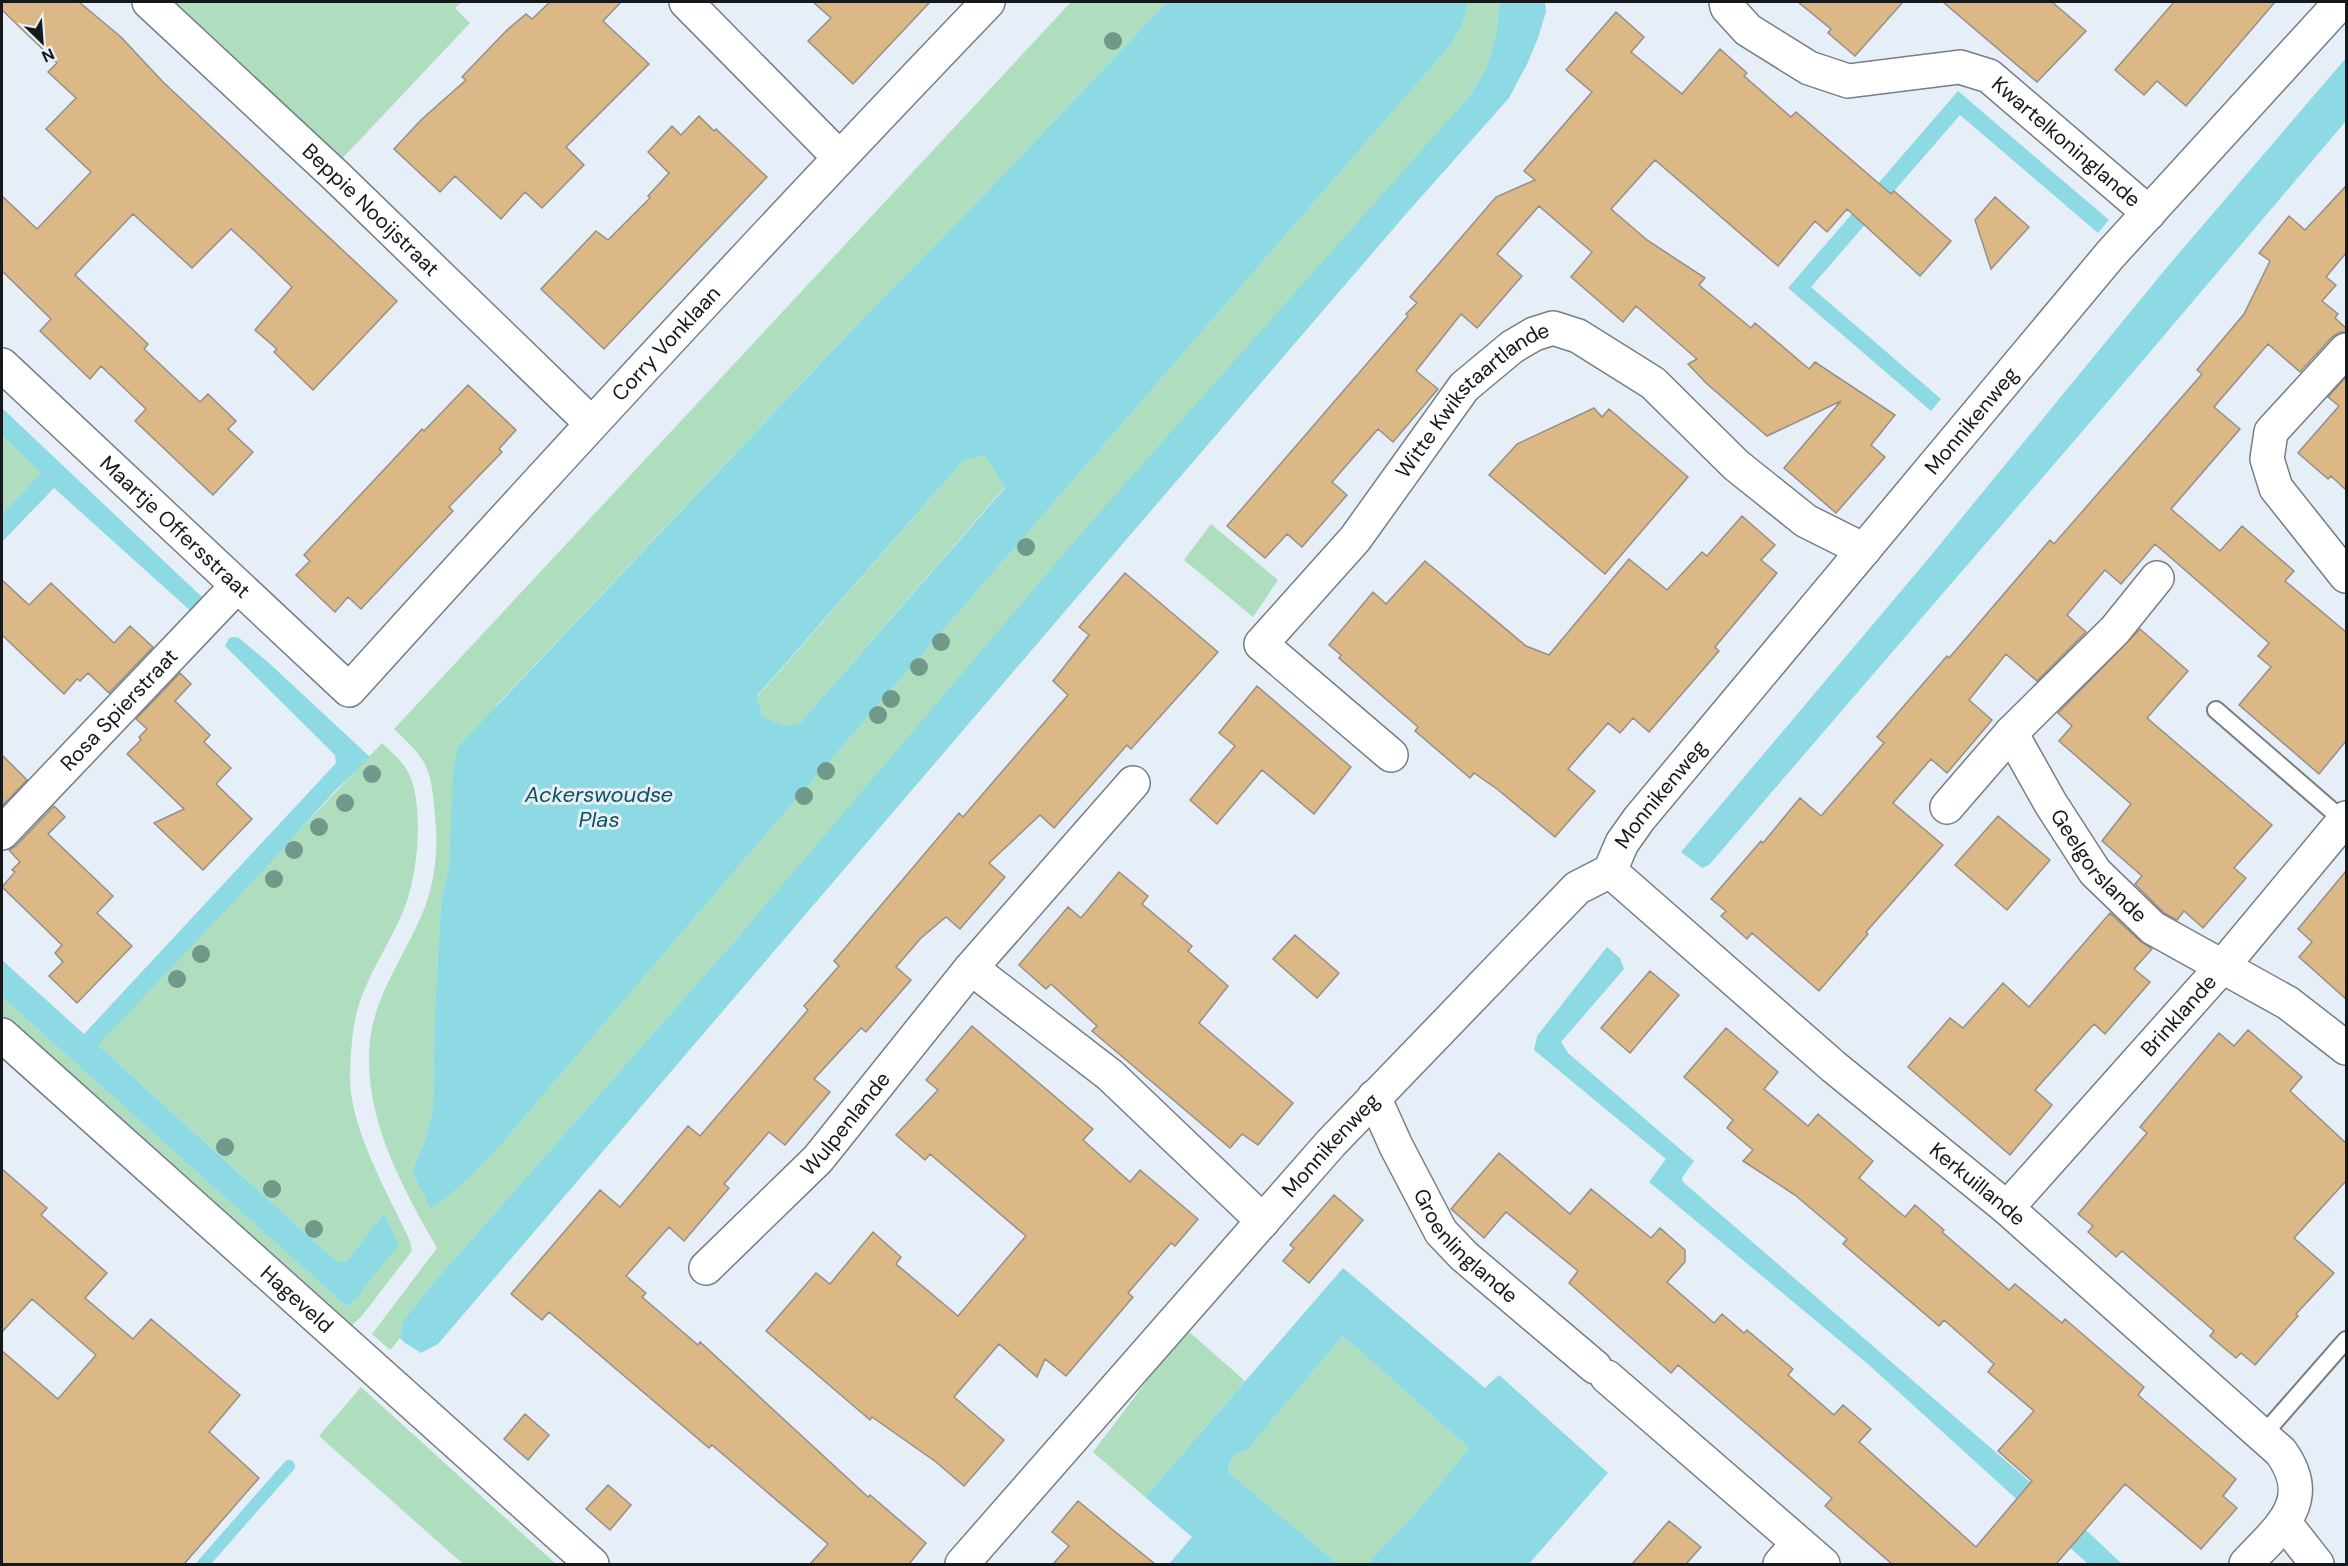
<svg xmlns="http://www.w3.org/2000/svg" width="2348" height="1566" font-family="'DM Sans',sans-serif">
<style>
.green{fill:#afdebf}
.water{fill:#8dd9e4;fill-rule:evenodd}
.lines{fill:none;stroke-linecap:round;stroke-linejoin:round}
.stream{stroke:#8dd9e4;stroke-width:12}
.building{fill:#dcb887;stroke:#958f87;stroke-width:1.5}
.lane-casing{stroke:#767e85;stroke-width:20}
.street-casing{stroke:#767e85;stroke-width:36}
.lane{stroke:#fff;stroke-width:16}
.street{stroke:#fff;stroke-width:33}
.tree{fill:#70998a}
.labels{text-anchor:middle;stroke-width:6;stroke-linejoin:round;paint-order:stroke}
.street-label{font-size:21px;fill:#16191c;stroke:#e6eff7}
.water-label{font-size:22px;font-style:italic;fill:#0d5159;stroke:#e6eff7}
</style>
<rect width="100%" height="100%" fill="#e6eff7"/>
<path class="green" d="M 171,2 L 462,2 L 455,8 L 470,23 L 339,162 Z
M 1071,2 L 1167,2 L 985,194 L 870,311 L 496,706 L 452,824 L 449,866 L 441,902 L 435,1006 L 433,1108 L 425,1140 L 412,1171 L 504,1141 L 743,861 L 1453,42 L 1463,23 L 1467,2 L 1500,2 L 1496,35 L 1486,69 L 1468,98 L 739,936 L 433,1283 L 403,1321 L 400,1338 L 390,1350 L 372,1334 L 437,1248 C 401,1185 362,1115 370,1040 C 376,989 411,948 427,901 C 436,874 438,844 435,816 C 431,768 429,762 394,729 Z
M 2,435 L 41,473 L 2,514 Z
M 985,454 L 1005,487 L 800,723 L 784,726 L 762,716 L 757,697 L 963,461 Z
M 1211,524 L 1278,580 L 1253,617 L 1184,560 Z
M 382,743 C 391,752 403,761 409,774 C 424,806 418,871 406,904 C 396,932 378,958 366,986 C 353,1013 351,1045 350,1075 C 349,1128 388,1193 410,1241 L 412,1251 L 361,1317 L 346,1330 L 2,1019 L 2,997 L 347,1307 C 372,1285 375,1246 384,1215 L 346,1262 L 336,1261 L 97,1044 Z
M 1186,1329 L 1245,1381 L 1145,1497 L 1093,1452 Z
M 1343,1336 L 1469,1448 L 1414,1515 L 1367,1564 L 1338,1564 L 1228,1472 L 1230,1462 L 1237,1453 L 1246,1451 Z
M 361,1387 L 556,1564 L 463,1564 L 319,1436 Z"/>
<path class="water" d="M 1167,2 L 1467,2 L 1467,5 L 1463,23 L 1453,42 L 743,861 L 504,1141 L 467,1180 L 431,1209 L 412,1171 L 425,1140 L 433,1108 L 435,1006 L 441,902 L 449,866 L 453,772 L 458,747 L 870,311 L 985,194 ZM 985,455 L 1005,488 L 800,723 L 784,726 L 762,716 L 757,696 L 963,461 Z
M 1500,2 L 1545,2 L 1546,12 L 1538,38 L 1528,62 L 1509,98 L 1406,214 L 1113,555 L 438,1344 L 421,1353 L 405,1343 L 400,1338 L 403,1321 L 433,1283 L 739,936 L 1085,529 L 1468,98 L 1486,69 L 1496,35 Z
M 2346,58 L 2346,121 L 2099,412 L 1709,865 L 1702,868 L 1681,852 L 1928,559 L 2168,266 Z
M 1958,91 L 2109,220 L 2098,233 L 1960,115 L 1811,287 L 1941,399 L 1931,411 L 1788,288 Z
M 2,408 L 203,598 L 194,614 L 54,488 L 2,542 L 2,514 L 41,473 L 2,435 Z
M 234,637 L 239,638 L 269,663 L 370,757 L 333,793 L 258,876 L 98,1045 L 336,1261 L 346,1262 L 384,1214 L 399,1245 L 365,1286 L 358,1297 L 347,1307 L 2,997 L 2,960 L 84,1034 L 336,763 L 335,755 L 225,646 L 229,638 Z
M 1607,947 L 1620,958 L 1624,969 L 1561,1042 L 1568,1053 L 1694,1161 L 1682,1178 L 1683,1182 L 2087,1531 L 2122,1564 L 2088,1564 L 1869,1365 L 1649,1182 L 1666,1159 L 1534,1050 L 1537,1036 Z
M 1343,1268 L 1485,1388 L 1499,1375 L 1608,1473 L 1529,1564 L 1367,1564 L 1414,1515 L 1469,1448 L 1343,1336 L 1246,1451 L 1237,1453 L 1230,1462 L 1228,1472 L 1338,1564 L 1169,1564 L 1192,1537 L 1145,1497 Z"/>
<g class="lines">
<path class="stream" d="M 203,1564 L 289,1466"/>
</g>
<path class="building" d="M 2,2 L 79,2 L 121,37 L 163,82 L 397,301 L 313,390 L 274,352 L 277,349 L 255,330 L 292,287 L 256,252 L 231,229 L 192,268 L 133,214 L 75,275 L 148,344 L 144,349 L 200,402 L 208,394 L 236,421 L 228,429 L 253,452 L 213,495 L 135,421 L 146,409 L 101,366 L 90,379 L 40,331 L 51,319 L 2,271 L 2,196 L 37,229 L 91,172 L 46,129 L 76,98 L 48,72 L 57,63 L 2,10 Z
M 550,2 L 621,2 L 603,21 L 649,64 L 566,147 L 584,165 L 542,208 L 525,192 L 501,219 L 455,176 L 440,192 L 394,149 L 422,119 L 466,80 L 462,77 L 506,31 L 526,14 L 532,19 Z
M 813,2 L 930,2 L 853,84 L 808,41 L 831,18 Z
M 1798,2 L 1903,2 L 1855,56 L 1828,33 L 1831,29 Z
M 1943,2 L 2052,2 L 2086,31 L 2037,82 Z
M 2174,2 L 2275,2 L 2186,106 L 2157,81 L 2144,95 L 2115,70 Z
M 1616,12 L 1644,37 L 1631,52 L 1682,94 L 1720,49 L 1747,73 L 1744,76 L 1791,117 L 1796,112 L 1891,194 L 1894,191 L 1951,241 L 1920,276 L 1847,209 L 1827,232 L 1815,221 L 1778,266 L 1655,160 L 1611,209 L 1647,240 L 1705,278 L 1699,285 L 1751,328 L 1755,323 L 1809,369 L 1815,362 L 1895,415 L 1871,445 L 1885,457 L 1836,513 L 1784,468 L 1841,401 L 1767,436 L 1706,383 L 1688,364 L 1697,359 L 1636,306 L 1623,322 L 1571,277 L 1592,252 L 1539,206 L 1497,254 L 1522,276 L 1477,328 L 1461,314 L 1416,371 L 1438,389 L 1393,442 L 1378,429 L 1332,482 L 1347,495 L 1302,547 L 1287,534 L 1265,558 L 1227,526 L 1408,316 L 1406,314 L 1417,303 L 1410,297 L 1496,197 L 1535,180 L 1524,171 L 1592,92 L 1566,70 Z
M 699,116 L 714,131 L 716,129 L 767,177 L 604,349 L 541,289 L 596,231 L 608,240 L 650,198 L 648,196 L 669,173 L 648,152 L 672,126 L 681,135 Z
M 2346,186 L 2346,253 L 2326,277 L 2336,285 L 2322,301 L 2338,314 L 2335,318 L 2346,328 L 2346,332 L 2340,332 L 2332,337 L 2300,372 L 2268,344 L 2214,407 L 2240,429 L 2171,509 L 2220,551 L 2242,526 L 2294,571 L 2285,581 L 2346,632 L 2346,741 L 2319,774 L 2239,705 L 2271,667 L 2258,656 L 2269,643 L 2155,544 L 2121,584 L 2105,570 L 2067,615 L 2086,632 L 2037,681 L 2006,654 L 1969,700 L 1992,720 L 1947,773 L 1931,759 L 1893,803 L 1943,845 L 1866,932 L 1868,934 L 1819,991 L 1752,933 L 1747,939 L 1721,916 L 1726,911 L 1711,899 L 1761,841 L 1763,843 L 1800,798 L 1821,816 L 1884,743 L 1877,737 L 1947,656 L 1949,658 L 1956,650 L 2050,540 L 2054,544 L 2202,374 L 2197,370 L 2244,314 L 2270,261 L 2259,253 L 2289,216 L 2305,230 Z
M 1995,197 L 2029,227 L 1991,269 L 1975,220 Z
M 2346,377 L 2346,490 L 2331,476 L 2328,479 L 2298,453 L 2339,406 L 2328,397 Z
M 468,385 L 516,430 L 499,449 L 502,452 L 449,507 L 453,511 L 361,609 L 348,597 L 335,612 L 296,575 L 310,561 L 304,555 L 408,444 L 422,429 L 424,431 Z
M 1594,408 L 1602,417 L 1609,409 L 1688,477 L 1605,574 L 1489,475 L 1517,444 Z
M 1742,516 L 1775,545 L 1761,560 L 1777,573 L 1715,647 L 1719,651 L 1649,732 L 1633,718 L 1620,733 L 1608,723 L 1568,769 L 1595,791 L 1555,837 L 1497,789 L 1474,773 L 1470,778 L 1415,731 L 1418,727 L 1339,658 L 1341,655 L 1329,645 L 1373,592 L 1386,604 L 1425,561 L 1526,646 L 1549,655 L 1629,559 L 1667,590 L 1702,552 L 1707,556 Z
M 1125,573 L 1218,652 L 1131,749 L 1127,745 L 1054,828 L 1040,815 L 989,863 L 1005,877 L 960,929 L 946,917 L 921,938 L 896,967 L 911,980 L 866,1032 L 861,1028 L 814,1079 L 830,1092 L 785,1145 L 769,1132 L 724,1184 L 729,1188 L 684,1241 L 669,1227 L 626,1276 L 646,1293 L 642,1297 L 698,1345 L 700,1342 L 868,1497 L 870,1495 L 926,1543 L 909,1564 L 810,1564 L 828,1544 L 712,1445 L 709,1448 L 549,1312 L 542,1320 L 511,1294 L 600,1190 L 620,1207 L 688,1126 L 700,1136 L 808,1010 L 804,1006 L 839,966 L 834,961 L 959,813 L 963,817 L 1068,695 L 1053,681 L 1089,635 L 1079,627 Z
M 2,580 L 29,605 L 51,583 L 114,643 L 130,626 L 153,647 L 109,693 L 88,673 L 80,681 L 77,679 L 64,694 L 2,635 Z
M 2140,629 L 2188,671 L 2147,718 L 2272,825 L 2234,868 L 2246,878 L 2203,928 L 2184,911 L 2177,920 L 2164,913 L 2135,884 L 2142,876 L 2102,841 L 2131,804 L 2059,741 L 2072,726 L 2058,713 Z
M 180,673 L 191,684 L 175,701 L 210,735 L 204,742 L 231,768 L 216,784 L 252,819 L 203,870 L 154,823 L 184,809 L 127,754 L 141,740 L 139,737 L 147,729 L 136,719 Z
M 1257,686 L 1351,767 L 1314,814 L 1262,770 L 1217,824 L 1190,800 L 1235,746 L 1219,733 Z
M 2,755 L 27,780 L 2,806 Z
M 54,806 L 65,817 L 48,834 L 113,896 L 97,913 L 132,946 L 77,1003 L 49,976 L 63,962 L 55,953 L 62,945 L 2,887 L 15,872 L 12,870 L 20,862 L 9,850 L 16,846 Z
M 1998,816 L 2050,860 L 2007,910 L 1955,865 Z
M 2346,871 L 2346,999 L 2299,957 L 2312,942 L 2298,929 Z
M 1119,872 L 1148,896 L 1142,904 L 1192,946 L 1188,951 L 1228,986 L 1199,1023 L 1293,1103 L 1258,1145 L 1242,1134 L 1230,1148 L 1092,1031 L 1097,1026 L 1051,984 L 1046,989 L 1019,965 L 1068,907 L 1081,918 Z
M 2110,913 L 2140,941 L 2152,949 L 2134,969 L 2150,982 L 2105,1034 L 2094,1024 L 2035,1090 L 2052,1105 L 2010,1155 L 1908,1067 L 1950,1018 L 1963,1028 L 2003,983 L 2029,1007 Z
M 1295,935 L 1339,973 L 1317,998 L 1273,959 Z
M 1650,971 L 1679,995 L 1630,1053 L 1601,1028 Z
M 972,1026 L 1093,1129 L 1083,1140 L 1130,1182 L 1140,1170 L 1198,1219 L 1175,1246 L 1171,1243 L 1128,1293 L 1133,1297 L 1066,1376 L 1045,1359 L 1037,1377 L 999,1344 L 954,1397 L 1004,1440 L 964,1486 L 936,1462 L 872,1417 L 870,1420 L 766,1331 L 816,1273 L 830,1284 L 873,1232 L 901,1257 L 896,1264 L 958,1316 L 1026,1236 L 930,1154 L 925,1160 L 896,1135 L 938,1090 L 926,1080 Z
M 1726,1028 L 1778,1072 L 1764,1089 L 1808,1126 L 1818,1114 L 1873,1161 L 1859,1178 L 1905,1217 L 1915,1205 L 1944,1230 L 1942,1232 L 2009,1290 L 2015,1284 L 2062,1323 L 2065,1319 L 2144,1387 L 2138,1395 L 2236,1479 L 2223,1496 L 2237,1508 L 2201,1549 L 2125,1484 L 2056,1564 L 1892,1564 L 1825,1506 L 1832,1498 L 1678,1365 L 1671,1373 L 1569,1283 L 1578,1271 L 1506,1212 L 1484,1238 L 1451,1209 L 1499,1153 L 1570,1214 L 1591,1189 L 1651,1238 L 1660,1228 L 1685,1250 L 1685,1262 L 1667,1282 L 1714,1323 L 1722,1314 L 1744,1333 L 1747,1330 L 1793,1369 L 1788,1375 L 1834,1415 L 1843,1405 L 1871,1429 L 1859,1442 L 1976,1547 L 2032,1481 L 1998,1451 L 2034,1411 L 1988,1372 L 1994,1364 L 1968,1341 L 1944,1320 L 1939,1326 L 1843,1244 L 1847,1239 L 1795,1195 L 1743,1161 L 1753,1150 L 1727,1128 L 1733,1120 L 1684,1077 Z
M 2248,1030 L 2302,1077 L 2290,1091 L 2346,1143 L 2346,1181 L 2294,1238 L 2334,1273 L 2296,1314 L 2298,1316 L 2255,1365 L 2241,1353 L 2236,1358 L 2210,1336 L 2214,1331 L 2122,1251 L 2116,1257 L 2088,1232 L 2093,1226 L 2078,1214 L 2147,1133 L 2140,1127 L 2219,1033 L 2234,1046 Z
M 2,1169 L 47,1208 L 41,1215 L 107,1273 L 85,1298 L 133,1339 L 151,1319 L 240,1395 L 209,1432 L 259,1478 L 184,1564 L 2,1564 L 2,1351 L 58,1399 L 96,1355 L 32,1299 L 2,1332 Z
M 1334,1195 L 1363,1220 L 1309,1283 L 1283,1261 L 1294,1248 L 1290,1245 Z
M 525,1414 L 549,1435 L 528,1460 L 504,1439 Z
M 608,1485 L 631,1505 L 610,1530 L 586,1509 Z
M 1078,1501 L 1113,1530 L 1155,1564 L 1053,1564 L 1069,1546 L 1052,1532 Z
M 1669,1521 L 1701,1547 L 1686,1564 L 1632,1564 Z"/>
<g class="lines">
<defs>
<path id="lane" d="M 2216,710 L 2344,821
M 2262,1436 L 2346,1340"/>
<g id="street">
<path id="s1" d="M 149,2 L 335,175 L 591,423"/>
<path d="M 686,2 L 839,157"/>
<path id="s2" d="M 1726,2 L 1727,7 L 1748,30 L 1809,68 L 1848,81 L 1960,67 L 1989,76 L 2149,213"/>
<path d="M 2346,350 L 2271,432 L 2267,459 L 2276,488 L 2346,576"/>
<path id="s3" d="M 2,365 L 349,690 C 559,458 771,228 988,2"/>
<path id="s4" d="M 2011,733 L 2051,804 L 2095,872 L 2153,928 L 2288,1003 L 2346,1048"/>
<path id="s5" d="M 1391,755 L 1261,644 L 1355,539 L 1464,387 L 1512,347 L 1534,334 L 1553,328 L 1578,336 L 1653,383 L 1736,465 L 1806,521 L 1864,550"/>
<path d="M 1947,807 L 2011,733 L 2115,630 L 2157,578"/>
<path id="s6" d="M 2,833 L 236,587"/>
<path id="s7" d="M 1610,871 L 1834,1067 L 2007,1208 L 2281,1452 C 2317,1502 2278,1529 2246,1564"/>
<path d="M 971,968 L 1110,1075 L 1263,1221"/>
<path id="s8" d="M 2,1035 L 592,1564"/>
<path id="s9" d="M 1374,1097 L 1396,1146 L 1441,1232 L 1464,1256 L 1595,1367"/>
<path id="s10" d="M 2007,1208 L 2221,968 L 2346,818"/>
<path id="s11" d="M 706,1268 L 818,1159 L 971,968 L 1133,783"/>
<path d="M 1607,1377 L 1823,1564"/>
<path d="M 2284,1522 L 2317,1564"/>
<path id="s12" d="M 962,1564 L 1331,1143 L 1577,888 L 1610,871 L 1622,843 L 1639,819 L 2110,255 L 2341,2"/>
<path d="M 1780,1564 L 1798,1543"/>
</g>
</defs>
<use href="#lane" class="lane-casing"/>
<use href="#street" class="street-casing"/>
<use href="#lane" class="lane"/>
<use href="#street" class="street"/>
</g>
<g class="tree">
<circle cx="1113" cy="41" r="9"/>
<circle cx="1026" cy="547" r="9"/>
<circle cx="941" cy="642" r="9"/>
<circle cx="919" cy="667" r="9"/>
<circle cx="891" cy="699" r="9"/>
<circle cx="878" cy="715" r="9"/>
<circle cx="826" cy="771" r="9"/>
<circle cx="372" cy="774" r="9"/>
<circle cx="804" cy="796" r="9"/>
<circle cx="345" cy="803" r="9"/>
<circle cx="319" cy="827" r="9"/>
<circle cx="294" cy="850" r="9"/>
<circle cx="274" cy="879" r="9"/>
<circle cx="201" cy="954" r="9"/>
<circle cx="177" cy="979" r="9"/>
<circle cx="225" cy="1147" r="9"/>
<circle cx="272" cy="1189" r="9"/>
<circle cx="314" cy="1229" r="9"/>
</g>
<g class="labels">
<g class="street-label">
<text dy="7" stroke="none"><textPath href="#s2" startOffset="394">Kwartelkoninglande</textPath></text>
<text dy="7" stroke="none"><textPath href="#s1" startOffset="304">Beppie Nooijstraat</textPath></text>
<text dy="7" stroke="none"><textPath href="#s3" startOffset="945">Corry Vonklaan</textPath></text>
<text dy="7" stroke="none"><textPath href="#s5" startOffset="496">Witte Kwikstaartlande</textPath></text>
<text dy="7" stroke="none"><textPath href="#s12" startOffset="1530">Monnikenweg</textPath></text>
<text dy="7" stroke="none"><textPath href="#s3" startOffset="237">Maartje Offersstraat</textPath></text>
<text dy="7" stroke="none"><textPath href="#s6" startOffset="170">Rosa Spierstraat</textPath></text>
<text dy="7" stroke="none"><textPath href="#s12" startOffset="1044">Monnikenweg</textPath></text>
<text dy="7" stroke="none"><textPath href="#s4" startOffset="160">Geelgorslande</textPath></text>
<text dy="7" stroke="none"><textPath href="#s10" startOffset="258">Brinklande</textPath></text>
<text dy="7" stroke="none"><textPath href="#s11" startOffset="201">Wulpenlande</textPath></text>
<text dy="7" stroke="none"><textPath href="#s12" startOffset="558">Monnikenweg</textPath></text>
<text dy="7" stroke="none"><textPath href="#s7" startOffset="483">Kerkuillande</textPath></text>
<text dy="7" stroke="none"><textPath href="#s9" startOffset="177">Groenlinglande</textPath></text>
<text dy="7" stroke="none"><textPath href="#s8" startOffset="396">Hageveld</textPath></text>
</g>
<g class="water-label">
<text x="599" y="802">Ackerswoudse<tspan x="599" dy="25">Plas</tspan></text>
</g>
</g>
<rect width="2348" height="1566" fill="none" stroke="#16191c" stroke-width="6"/>
<g transform="translate(42 42) rotate(155)" stroke="#e6eff7" stroke-width="4.5" paint-order="stroke">
<path d="M0-4.5L10 22L0 15L-10 22Z" fill="#16191c"/>
<text y="-9" font-size="16" font-weight="bold" text-anchor="middle" fill="#16191c">N</text>
</g>
</svg>
